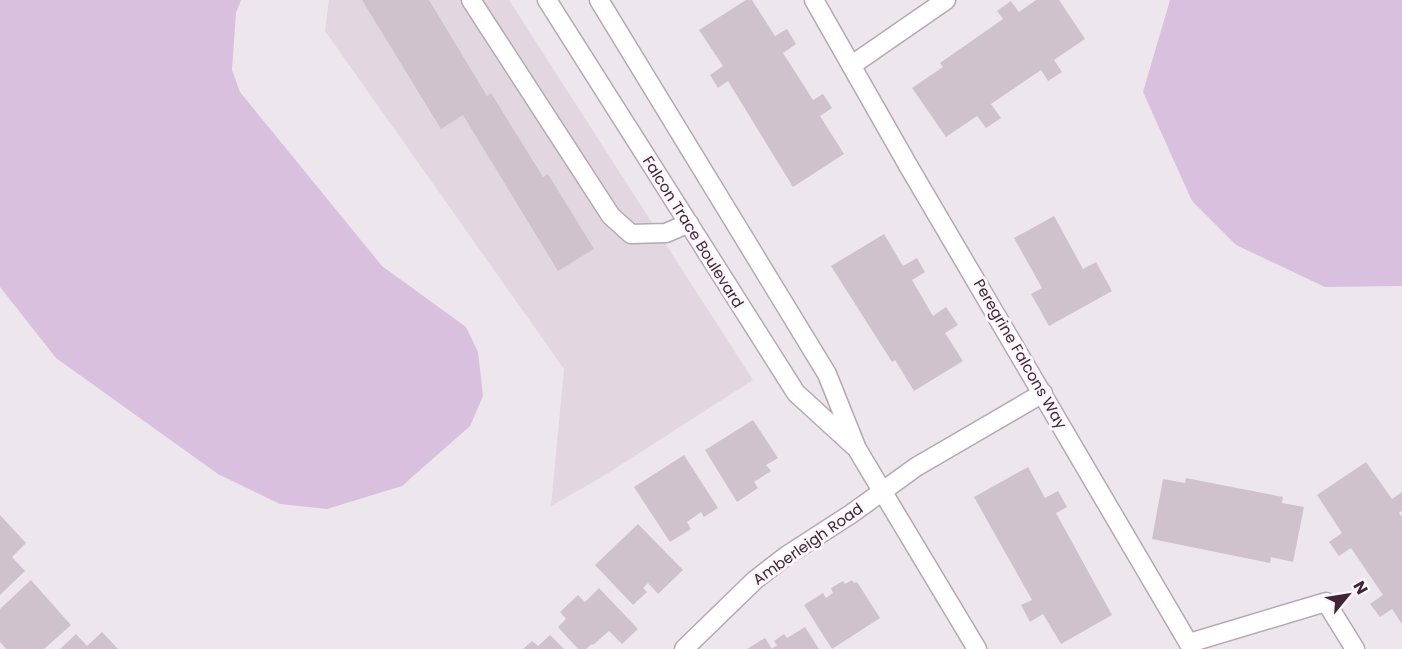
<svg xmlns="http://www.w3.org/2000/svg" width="1402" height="649" font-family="Poppins,sans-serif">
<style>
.built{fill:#e2d7e1}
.green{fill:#d9c0de}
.building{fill:#cfc2cd}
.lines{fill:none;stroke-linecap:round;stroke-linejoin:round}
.minor-casing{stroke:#b6a8b3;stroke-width:21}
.minor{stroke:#fff;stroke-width:18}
.labels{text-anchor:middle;stroke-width:6;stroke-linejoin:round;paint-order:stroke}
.street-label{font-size:15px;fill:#402538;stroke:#faf6fa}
</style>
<rect width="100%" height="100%" fill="#eee6ed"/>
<path class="built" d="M 329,0 L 509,0 L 753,380 L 602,477 L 551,506 L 564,369 L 325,31 Z"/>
<path class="green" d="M 0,0 L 241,0 L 236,13 L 232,70 L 240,92 L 382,266 L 466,327 L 478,352 L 483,396 L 470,426 L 402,486 L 327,509 L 280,504 L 218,474 L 56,358 L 0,287 Z
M 1170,0 L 1402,0 L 1402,286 L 1325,287 L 1236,245 L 1192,201 L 1143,92 Z"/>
<path class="building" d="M 362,0 L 429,0 L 487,96 L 491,93 L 543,177 L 548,174 L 594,249 L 558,271 L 463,115 L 441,129 Z
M 746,0 L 752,0 L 775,36 L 787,29 L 796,44 L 783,53 L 813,100 L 823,94 L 832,108 L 820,116 L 844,154 L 793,187 L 728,81 L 718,88 L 710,75 L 723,66 L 699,30 Z
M 1036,0 L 1059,0 L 1085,39 L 1054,60 L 1062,72 L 1048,81 L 1041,70 L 991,104 L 1001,118 L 986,128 L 977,116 L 946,137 L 912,88 L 943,67 L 940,63 L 1003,19 L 997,11 L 1011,1 L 1019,12 Z
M 1054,216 L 1083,269 L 1096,262 L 1112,291 L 1049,326 L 1031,294 L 1042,288 L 1014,238 Z
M 884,234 L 903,266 L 917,258 L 925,272 L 912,280 L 933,316 L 946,307 L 958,325 L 945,333 L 963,361 L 914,391 L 895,360 L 892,362 L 831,266 Z
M 753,420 L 778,458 L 766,465 L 771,471 L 754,482 L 758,488 L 737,502 L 705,450 Z
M 684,455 L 718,508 L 704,517 L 701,512 L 687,522 L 691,529 L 670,542 L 634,487 Z
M 1366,462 L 1392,499 L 1402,492 L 1402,511 L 1399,513 L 1402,517 L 1402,624 L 1392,609 L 1380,617 L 1370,604 L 1383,595 L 1351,548 L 1339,556 L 1329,542 L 1342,533 L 1317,495 Z
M 1028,467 L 1045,498 L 1058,491 L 1067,507 L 1056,513 L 1112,615 L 1061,644 L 1043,614 L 1030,622 L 1021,605 L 1032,600 L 974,497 Z
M 1186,478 L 1283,497 L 1282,503 L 1304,507 L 1293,562 L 1271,557 L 1270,563 L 1152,539 L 1163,479 L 1185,483 Z
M 0,515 L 26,543 L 12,557 L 25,571 L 0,595 Z
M 638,524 L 683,570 L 658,594 L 648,583 L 643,588 L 647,592 L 633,605 L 595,565 Z
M 31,580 L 71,625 L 44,649 L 6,649 L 0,642 L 0,609 Z
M 852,580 L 854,583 L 857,582 L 880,618 L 832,649 L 804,605 L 823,593 L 826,598 L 833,593 L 831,588 L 843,581 L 845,584 Z
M 599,588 L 638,629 L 622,644 L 609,631 L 593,645 L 592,644 L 586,649 L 578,649 L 558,627 L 566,619 L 560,612 L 578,595 L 585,602 Z
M 805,627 L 819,649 L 747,649 L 765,638 L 772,649 L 777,645 L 774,641 L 784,634 L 787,638 Z
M 102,632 L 118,649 L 60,649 L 76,634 L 87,646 Z
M 550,635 L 564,649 L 523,649 L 532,641 L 538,646 Z"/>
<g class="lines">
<defs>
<path id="minor" d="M 471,0 L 611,216 L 631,234 L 666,233 L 689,223
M 547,0 L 796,393 L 854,446
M 599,0 L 827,374 L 857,449 L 977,649
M 814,0 L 909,167 L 1192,649
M 852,65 L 946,0
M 1189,643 L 1326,602 L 1355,649
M 684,649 L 755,580 L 786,556 L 851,514 L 916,467 L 1043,393"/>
</defs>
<use href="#minor" class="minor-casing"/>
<use href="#minor" class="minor"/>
</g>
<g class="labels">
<g class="street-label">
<text transform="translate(693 232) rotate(58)" y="5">Falcon Trace Boulevard</text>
<text transform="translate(1020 354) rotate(60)" y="5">Peregrine Falcons Way</text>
<text transform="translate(808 544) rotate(-35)" y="5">Amberleigh Road</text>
</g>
</g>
<g transform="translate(1348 595) rotate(60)" stroke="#faf6fa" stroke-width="4.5" paint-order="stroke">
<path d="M0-4.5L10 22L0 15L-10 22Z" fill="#402538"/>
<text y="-9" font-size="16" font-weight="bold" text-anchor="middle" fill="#402538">N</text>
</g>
</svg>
